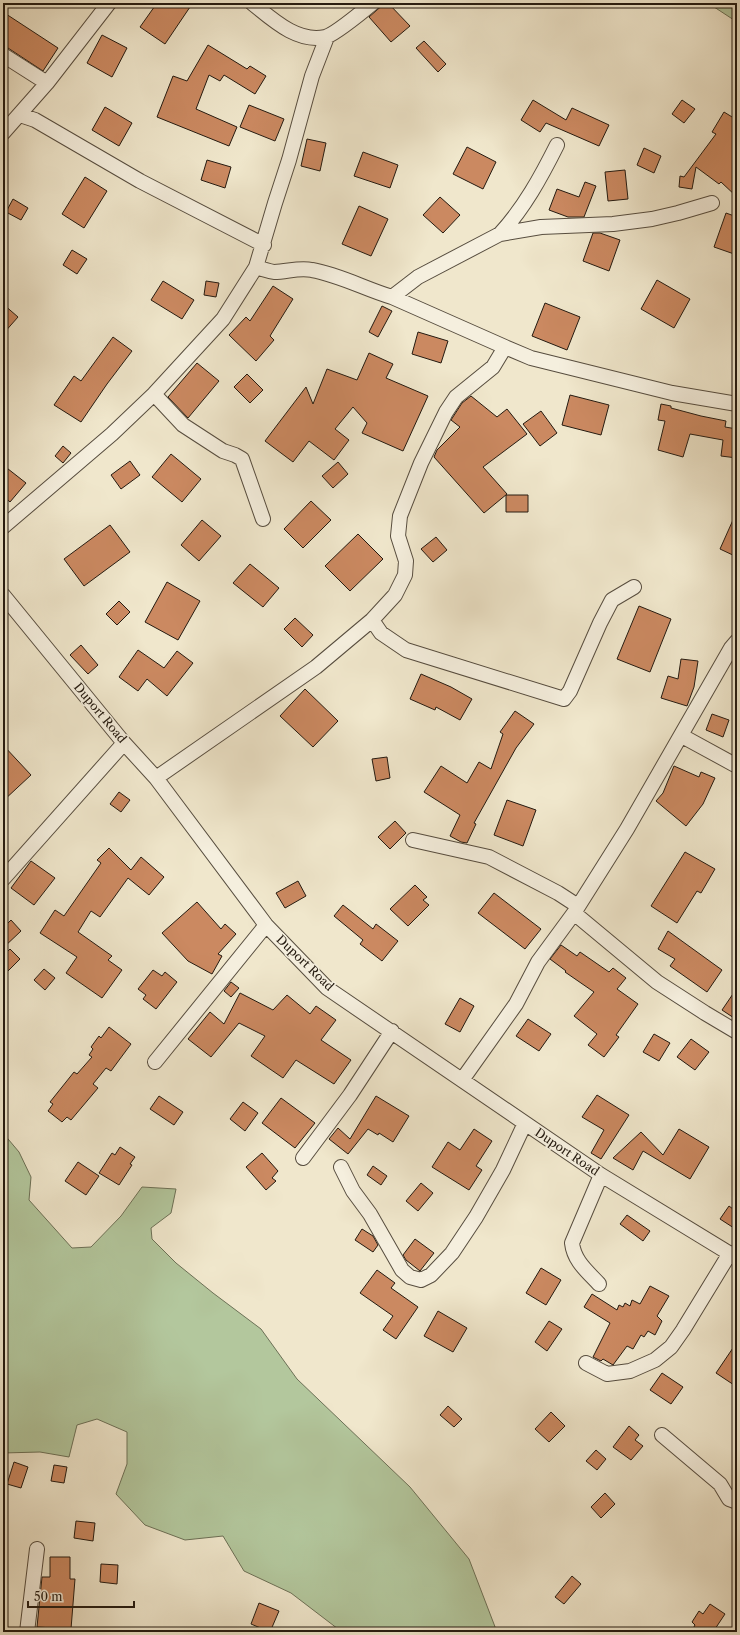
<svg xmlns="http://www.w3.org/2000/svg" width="740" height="1635" font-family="'Libre Caslon Text',serif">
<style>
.green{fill:#b3c79d;stroke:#6c7056}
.building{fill:#cb8961;stroke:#241a10}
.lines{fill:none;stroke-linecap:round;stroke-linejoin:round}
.minor-casing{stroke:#574d3f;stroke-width:16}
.minor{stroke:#f5efde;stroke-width:14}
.labels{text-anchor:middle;stroke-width:3;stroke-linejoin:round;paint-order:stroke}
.street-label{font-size:12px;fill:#241a10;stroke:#f5efde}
</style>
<rect width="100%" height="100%" fill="#f0e7cc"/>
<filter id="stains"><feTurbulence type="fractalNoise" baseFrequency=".005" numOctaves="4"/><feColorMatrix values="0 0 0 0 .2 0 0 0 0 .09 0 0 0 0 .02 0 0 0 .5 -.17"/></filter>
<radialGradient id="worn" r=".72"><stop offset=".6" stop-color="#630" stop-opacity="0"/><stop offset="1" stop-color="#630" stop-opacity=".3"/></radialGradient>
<path class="green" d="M 708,3 L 737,3 L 737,22 Z
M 3,1133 L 19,1152 L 31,1177 L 29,1200 L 72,1248 L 91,1247 L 121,1216 L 142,1187 L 176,1189 L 171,1213 L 151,1228 L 152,1239 L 176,1263 L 213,1293 L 261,1329 L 297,1379 L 410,1487 L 469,1559 L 497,1632 L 342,1632 L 291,1593 L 244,1571 L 223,1536 L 185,1540 L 145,1525 L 116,1494 L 127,1464 L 127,1432 L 97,1419 L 77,1425 L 69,1457 L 40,1452 L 3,1453 Z"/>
<path class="building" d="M 157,3 L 184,3 L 190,7 L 165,44 L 140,27 Z
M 385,3 L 388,3 L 410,26 L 391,42 L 369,17 Z
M 3,12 L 58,48 L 43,71 L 8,48 L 3,47 Z
M 102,35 L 127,48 L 112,77 L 87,63 Z
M 424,41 L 446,64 L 438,72 L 416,48 Z
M 208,45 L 247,69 L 250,66 L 266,76 L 255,94 L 224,75 L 220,81 L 209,75 L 196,109 L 237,127 L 229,146 L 157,117 L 173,76 L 187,81 Z
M 533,100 L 566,120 L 572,108 L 609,125 L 599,146 L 546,123 L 540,132 L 521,120 Z
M 682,100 L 695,109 L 684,123 L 672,114 Z
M 249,105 L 284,119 L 275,141 L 240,127 Z
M 105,107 L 132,123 L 119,146 L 92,130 Z
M 724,112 L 737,120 L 737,197 L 721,182 L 719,184 L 696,167 L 692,189 L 679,187 L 680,176 L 684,177 L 716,134 L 712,132 Z
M 307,139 L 326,143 L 320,171 L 301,166 Z
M 467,147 L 496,162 L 483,189 L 453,174 Z
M 644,148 L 661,156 L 654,173 L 637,165 Z
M 363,152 L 398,165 L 390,188 L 354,176 Z
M 207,160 L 231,167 L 225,188 L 201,180 Z
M 625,170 L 628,199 L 608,201 L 605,172 Z
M 85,177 L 107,191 L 84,228 L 62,214 Z
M 585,182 L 596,186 L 584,217 L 568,217 L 549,210 L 557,189 L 579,197 Z
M 440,197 L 460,215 L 443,233 L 423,215 Z
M 13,199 L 28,208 L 21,220 L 6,212 Z
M 359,206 L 388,219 L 371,256 L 342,244 Z
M 726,213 L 737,217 L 737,255 L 714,247 Z
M 593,233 L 600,233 L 620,240 L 609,271 L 583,261 Z
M 72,250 L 87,259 L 77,274 L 63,265 Z
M 657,280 L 690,299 L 674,328 L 641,309 Z
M 163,281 L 194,300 L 182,319 L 151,300 Z
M 206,281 L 219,283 L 216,297 L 204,295 Z
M 273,286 L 293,299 L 270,336 L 274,340 L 256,361 L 229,335 L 246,317 L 250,321 Z
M 545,303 L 580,317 L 567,350 L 532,336 Z
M 3,304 L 18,317 L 3,334 Z
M 382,306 L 392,311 L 378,337 L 369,332 Z
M 418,332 L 448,341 L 441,363 L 412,354 Z
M 113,337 L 132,351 L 107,384 L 81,422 L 54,405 L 74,376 L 81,381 Z
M 369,353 L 393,364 L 386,378 L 428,396 L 403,451 L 362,433 L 367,423 L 353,407 L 335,429 L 349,440 L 334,460 L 309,441 L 293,462 L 265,441 L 306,387 L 313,404 L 327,369 L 357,380 Z
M 197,363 L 219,381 L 188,418 L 168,397 Z
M 247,374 L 263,390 L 250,403 L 234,387 Z
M 570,395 L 609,405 L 601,435 L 562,425 Z
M 471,396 L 497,417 L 507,409 L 527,434 L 483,467 L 507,494 L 484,513 L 434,457 L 437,450 L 460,427 L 451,420 L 462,403 Z
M 661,404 L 671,406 L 671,408 L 701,416 L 726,421 L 725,427 L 737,429 L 737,458 L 721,456 L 723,440 L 690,434 L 683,457 L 658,450 L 665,421 L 658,420 Z
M 541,411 L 557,433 L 540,446 L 523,424 Z
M 63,446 L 71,453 L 63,463 L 55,456 Z
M 171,454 L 201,479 L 182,502 L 152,477 Z
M 130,461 L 140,475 L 121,489 L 111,475 Z
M 338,462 L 348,474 L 333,488 L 322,476 Z
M 3,465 L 26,483 L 10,502 L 3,496 Z
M 506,495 L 528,495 L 528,512 L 506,512 Z
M 311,501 L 331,520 L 303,548 L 284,529 Z
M 737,511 L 737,557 L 720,549 Z
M 202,520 L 221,536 L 199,561 L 181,545 Z
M 110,525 L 130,552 L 84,586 L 64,559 Z
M 358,534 L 383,559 L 350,591 L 325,566 Z
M 436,537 L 447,550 L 433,562 L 421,549 Z
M 250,564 L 279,588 L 263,607 L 233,583 Z
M 167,582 L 200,601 L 178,640 L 145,622 Z
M 119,601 L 130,612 L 117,625 L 106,614 Z
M 639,606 L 671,619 L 650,672 L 617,659 Z
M 295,618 L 313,635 L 302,647 L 284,629 Z
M 81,645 L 98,665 L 88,674 L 70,655 Z
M 138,650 L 164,668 L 177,651 L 193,663 L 167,696 L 147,679 L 138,691 L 119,677 Z
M 681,659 L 698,661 L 694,687 L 687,706 L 661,698 L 668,676 L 678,679 Z
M 421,674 L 451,687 L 472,699 L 460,720 L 436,707 L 435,710 L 410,699 Z
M 305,689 L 338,721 L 313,747 L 280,716 Z
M 515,711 L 534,724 L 516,748 L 474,823 L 476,824 L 467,843 L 461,842 L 450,836 L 460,815 L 424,792 L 441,766 L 467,783 L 479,762 L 491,769 L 503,734 L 500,732 Z
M 712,714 L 729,720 L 723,737 L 706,730 Z
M 3,745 L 31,775 L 3,801 Z
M 387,757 L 390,778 L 376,781 L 372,759 Z
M 674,766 L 699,777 L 701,772 L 715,778 L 703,804 L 686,826 L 656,801 L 663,793 Z
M 119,792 L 130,800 L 121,812 L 110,804 Z
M 507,800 L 536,810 L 523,846 L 494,835 Z
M 395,821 L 406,833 L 390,849 L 378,837 Z
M 109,848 L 131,870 L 141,857 L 164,877 L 149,895 L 128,878 L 100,917 L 91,911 L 78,932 L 112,956 L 108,960 L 122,970 L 102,998 L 66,973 L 77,957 L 40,933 L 55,910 L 64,916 L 101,863 L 97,860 Z
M 685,852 L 715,869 L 701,893 L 697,891 L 677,923 L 651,906 Z
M 31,861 L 55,878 L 34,905 L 11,888 Z
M 298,881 L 306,896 L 285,908 L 276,893 Z
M 415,885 L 427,897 L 423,900 L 429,905 L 408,926 L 390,909 Z
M 494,893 L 541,929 L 525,949 L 478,913 Z
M 197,902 L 221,929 L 225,924 L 236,934 L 218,954 L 222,956 L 212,974 L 188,961 L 162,933 Z
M 343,905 L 373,929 L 376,924 L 398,941 L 382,961 L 360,944 L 363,940 L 334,916 Z
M 11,920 L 21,931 L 3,948 L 3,928 Z
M 668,931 L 722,970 L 707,992 L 670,966 L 675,959 L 658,949 Z
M 561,945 L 577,956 L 580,952 L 609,972 L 613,968 L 626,978 L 617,989 L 638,1004 L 616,1035 L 619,1037 L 604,1057 L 588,1045 L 597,1034 L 574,1016 L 594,992 L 565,972 L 566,971 L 550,959 Z
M 10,949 L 20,959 L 3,976 L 3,956 Z
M 44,969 L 55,978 L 45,990 L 34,980 Z
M 153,970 L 162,976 L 165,972 L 177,982 L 156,1009 L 143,999 L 146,995 L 138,989 Z
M 231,982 L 239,988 L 231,997 L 224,991 Z
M 737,988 L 737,1020 L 722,1010 Z
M 240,993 L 273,1010 L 287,995 L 310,1014 L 316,1006 L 336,1020 L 321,1040 L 351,1060 L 334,1084 L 296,1060 L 283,1078 L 251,1056 L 265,1036 L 239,1023 L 211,1057 L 188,1039 L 210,1012 L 224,1024 Z
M 460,998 L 474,1006 L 460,1032 L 445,1024 Z
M 528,1019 L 551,1034 L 539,1051 L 516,1036 Z
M 109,1027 L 131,1044 L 111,1071 L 106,1068 L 93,1084 L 98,1088 L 71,1120 L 67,1117 L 62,1122 L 48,1111 L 53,1104 L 50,1102 L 74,1072 L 77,1074 L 92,1057 L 89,1055 L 93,1049 L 91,1047 L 99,1036 L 101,1038 Z
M 654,1034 L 670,1043 L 659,1061 L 643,1052 Z
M 691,1039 L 709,1052 L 695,1070 L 677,1057 Z
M 597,1095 L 629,1115 L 601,1159 L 591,1153 L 604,1130 L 582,1117 Z
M 159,1096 L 183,1112 L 174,1125 L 150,1109 Z
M 376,1096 L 409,1116 L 393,1142 L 379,1133 L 378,1135 L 368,1129 L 348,1154 L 329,1139 L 338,1128 L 350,1139 Z
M 281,1098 L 315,1123 L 295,1148 L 262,1123 Z
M 243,1102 L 258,1113 L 245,1131 L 230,1119 Z
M 474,1129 L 492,1141 L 476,1166 L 482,1170 L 469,1190 L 432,1167 L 448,1142 L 460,1150 Z
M 679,1129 L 709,1147 L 690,1179 L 643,1151 L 633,1170 L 613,1158 L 641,1132 L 663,1155 Z
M 120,1147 L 135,1157 L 130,1164 L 132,1165 L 119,1185 L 99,1173 L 112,1153 L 115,1155 Z
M 262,1153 L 278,1171 L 272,1178 L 276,1181 L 266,1190 L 246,1167 Z
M 78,1162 L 99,1176 L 86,1195 L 65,1181 Z
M 373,1166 L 387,1176 L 381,1185 L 367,1175 Z
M 421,1183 L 433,1193 L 418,1211 L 406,1201 Z
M 729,1206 L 737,1212 L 737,1230 L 720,1219 Z
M 627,1215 L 650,1231 L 643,1241 L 620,1224 Z
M 362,1229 L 373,1236 L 378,1245 L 373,1252 L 355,1240 Z
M 415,1239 L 434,1253 L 420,1271 L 406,1260 L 403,1255 Z
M 541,1268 L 561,1280 L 546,1305 L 526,1293 Z
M 377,1270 L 395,1283 L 391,1288 L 418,1307 L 396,1339 L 383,1330 L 393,1316 L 360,1293 Z
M 650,1286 L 669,1296 L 657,1316 L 662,1321 L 655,1335 L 648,1331 L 644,1337 L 641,1335 L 633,1349 L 627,1346 L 613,1365 L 603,1359 L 601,1361 L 593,1357 L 610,1323 L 584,1307 L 592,1294 L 617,1310 L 619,1305 L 623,1307 L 625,1303 L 630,1306 L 632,1300 L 640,1304 Z
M 438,1311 L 467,1328 L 453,1352 L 424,1336 Z
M 549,1321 L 562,1329 L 547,1351 L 535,1342 Z
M 737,1342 L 737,1387 L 716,1373 Z
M 662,1373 L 683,1387 L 671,1404 L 650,1390 Z
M 448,1406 L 462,1419 L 454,1427 L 440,1415 Z
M 551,1412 L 565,1426 L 549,1442 L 535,1429 Z
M 629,1426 L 639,1435 L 635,1440 L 643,1446 L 631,1460 L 613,1447 Z
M 596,1450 L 606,1459 L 597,1470 L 586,1461 Z
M 14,1462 L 28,1467 L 21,1488 L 7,1484 Z
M 54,1465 L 67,1467 L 64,1483 L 51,1481 Z
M 605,1493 L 615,1504 L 601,1518 L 591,1507 Z
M 76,1521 L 95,1523 L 93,1541 L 74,1538 Z
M 50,1557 L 70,1557 L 70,1579 L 75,1579 L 71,1629 L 37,1627 L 42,1577 L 50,1577 Z
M 101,1564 L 118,1565 L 117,1584 L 100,1582 Z
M 572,1576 L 581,1584 L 564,1604 L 555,1597 Z
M 259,1603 L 279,1611 L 270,1632 L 251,1624 Z
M 710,1604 L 725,1614 L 713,1632 L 691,1632 L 695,1625 L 692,1622 L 699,1611 L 703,1614 Z"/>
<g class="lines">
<defs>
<path id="minor" d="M 252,3 C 272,19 297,43 325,37 C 335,35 364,10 373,3
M 3,55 L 47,83
M 20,115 L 35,120 L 140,181 L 264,245
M 3,133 L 47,83 L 109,3
M 500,234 C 524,208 541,177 557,145
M 256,267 C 262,269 269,271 274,272 C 287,272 299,267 312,270 C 340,275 365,289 392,297 L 505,347 L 531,358 L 672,393 L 737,404
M 392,297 L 418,277 L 500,234 L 541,227 L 613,224 L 652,219 L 678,213 L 712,203
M 154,394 L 183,425 L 223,451 L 235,455 L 242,459 L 263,519
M 3,527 L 112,434 L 154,394 L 223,319 L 256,267 L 275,203 L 289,160 L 312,76 L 327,37
M 3,595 L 124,743 L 156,778 L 266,925 L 327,988 L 601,1175 L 737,1258
M 372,620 L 381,633 L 406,650 L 564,699 L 570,691 L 600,623 L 612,600 L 634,587
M 682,736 L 737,766
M 156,778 L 316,667 L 372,620 L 395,595 L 405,575 L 406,561 L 398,536 L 400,516 L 421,463 L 446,412 L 456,397 L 493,367 L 505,347
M 413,840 L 489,857 L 558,893 L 578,906
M 3,879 L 124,743
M 574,913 L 657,982 L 705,1013 L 737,1032
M 155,1062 L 266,925
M 462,1080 L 516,1004 L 538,962 L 574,913 L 627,829 L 731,648 L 737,641
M 303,1158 L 350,1095 L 392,1031
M 341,1167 L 353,1191 L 370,1214 L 402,1270 L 410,1277 L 421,1280 L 431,1275 L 452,1253 L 476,1217 L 503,1170 L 525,1123
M 599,1284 C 587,1271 574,1261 572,1243 L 601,1175
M 586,1363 L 607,1374 L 630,1371 L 655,1360 L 671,1347 L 683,1330 L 730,1253
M 662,1435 L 720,1484 L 729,1499 L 737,1502
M 27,1632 L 37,1549"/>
</defs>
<use href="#minor" class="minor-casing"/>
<use href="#minor" class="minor"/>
</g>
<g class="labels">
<g class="street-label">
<text transform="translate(100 713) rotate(50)" y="4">Duport Road</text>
<text transform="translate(305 963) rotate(44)" y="4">Duport Road</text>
<text transform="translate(567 1152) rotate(34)" y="4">Duport Road</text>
</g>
</g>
<rect width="740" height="1635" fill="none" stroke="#f0e7cc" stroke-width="16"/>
<rect x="4" y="4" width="732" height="1627" fill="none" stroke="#241a10" stroke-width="2"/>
<rect x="8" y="8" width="724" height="1619" fill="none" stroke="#241a10"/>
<path d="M28 1601v6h106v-6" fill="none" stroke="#241a10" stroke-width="2"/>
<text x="34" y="1601" font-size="12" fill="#241a10" stroke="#f5efde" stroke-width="3" paint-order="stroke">50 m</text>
<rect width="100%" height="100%" filter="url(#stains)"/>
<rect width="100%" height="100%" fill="url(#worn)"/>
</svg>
